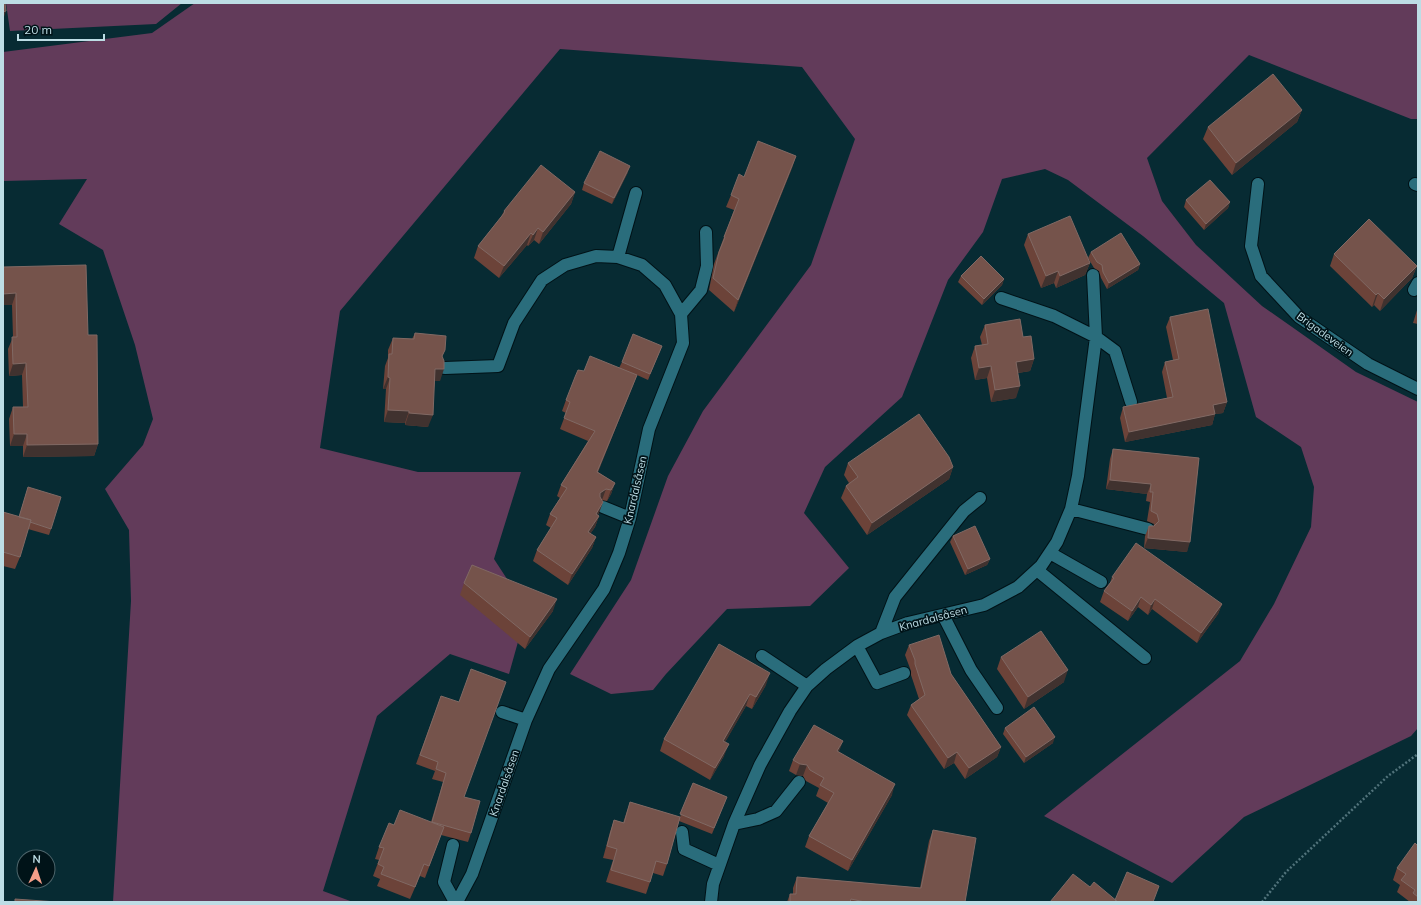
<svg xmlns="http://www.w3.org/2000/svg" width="1421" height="905" font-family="Mulish,sans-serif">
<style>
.green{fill:#623b5a}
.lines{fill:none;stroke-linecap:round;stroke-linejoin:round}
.minor-casing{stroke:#011217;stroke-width:14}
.path{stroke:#51737b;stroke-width:2.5;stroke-dasharray:2 2;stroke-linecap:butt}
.minor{stroke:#2a6d7c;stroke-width:12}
.wall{fill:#6c4339}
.shaded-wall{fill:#40322f}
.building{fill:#75534b;stroke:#806964}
.labels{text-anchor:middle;stroke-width:3.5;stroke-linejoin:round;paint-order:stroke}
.street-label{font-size:11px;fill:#bddde5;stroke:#001318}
</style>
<rect width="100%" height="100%" fill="#072b33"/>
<path class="green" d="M 6,3 L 182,3 L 156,24 L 10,31 Z
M 195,3 L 1418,3 L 1418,119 L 1411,119 L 1249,55 L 1147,158 L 1162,201 L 1196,245 L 1262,306 L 1356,372 L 1418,402 L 1418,728 L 1411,736 L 1244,817 L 1172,883 L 1044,816 L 1240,661 L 1274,604 L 1311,527 L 1314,487 L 1301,447 L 1256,417 L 1224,303 L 1143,236 L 1068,180 L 1045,169 L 1002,179 L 983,232 L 948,280 L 902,397 L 825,467 L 804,513 L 849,568 L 810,606 L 727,609 L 666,674 L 653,690 L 611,694 L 570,674 L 631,580 L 668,476 L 703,411 L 811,265 L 855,139 L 802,67 L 560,49 L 340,311 L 320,448 L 418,472 L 521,472 L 494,559 L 509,582 L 532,592 L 509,674 L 450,654 L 377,716 L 323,891 L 353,902 L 113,902 L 131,601 L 129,530 L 105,489 L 143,445 L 153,419 L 135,345 L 103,250 L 59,224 L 87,179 L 3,181 L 3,52 L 152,33 Z"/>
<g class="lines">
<defs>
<path id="minor" d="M 1258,184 L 1251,246 L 1261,276 L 1299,317 L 1368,364 L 1418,389
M 1415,184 L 1418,185
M 618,257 L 636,193
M 1414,290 L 1418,283
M 1001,298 L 1054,316 L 1096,337 L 1115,351 L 1131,402
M 681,314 L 701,290 L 707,266 L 706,232
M 445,368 L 498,366 L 514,323 L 542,280 L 565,265 L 596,256 L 618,257 L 642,265 L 665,285 L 681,314 L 683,343 L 649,429 L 630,518 L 619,553 L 604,589 L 549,669 L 526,720 L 472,874 L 457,902
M 603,507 L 630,518
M 1071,509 L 1148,529
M 1050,553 L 1101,582
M 1037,570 L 1145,658
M 943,615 L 971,670 L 997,708
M 881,633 L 895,597 L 964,511 L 980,498
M 857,646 L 877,683 L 904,673
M 762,656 L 807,686
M 502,712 L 526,720
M 734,824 L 758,819 L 776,811 L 799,782
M 682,832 L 684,849 L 719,865
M 453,845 L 444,882 L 455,902
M 711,902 L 713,884 L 734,824 L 760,765 L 790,711 L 807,686 L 826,669 L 857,646 L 881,633 L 908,623 L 984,605 L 1018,587 L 1041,566 L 1057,542 L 1071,509 L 1078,476 L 1096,337 L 1093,275"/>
</defs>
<use href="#minor" class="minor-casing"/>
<path class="path" d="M 1262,902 L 1286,872 L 1388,776 L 1418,754"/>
<use href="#minor" class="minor"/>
</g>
<path class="wall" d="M 1302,110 L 1297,122 L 1232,175 L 1203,139 L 1208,127 Z
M 796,156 L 792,168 L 734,312 L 709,290 L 714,264 L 734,210 L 726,207 L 731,195 L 744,177 Z
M 628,172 L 612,204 L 582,190 L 584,183 Z
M 575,192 L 571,204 L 539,244 L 534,240 L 528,246 L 527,245 L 499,278 L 474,258 L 478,246 L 501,217 L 504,211 Z
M 1186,200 L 1230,202 L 1228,208 L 1204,230 L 1184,207 Z
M 1028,234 L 1090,263 L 1085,275 L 1056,288 L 1054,283 L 1041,288 L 1024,245 Z
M 1091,252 L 1140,264 L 1138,270 L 1107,289 L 1101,278 L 1099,271 L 1094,268 L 1088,258 Z
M 1334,254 L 1417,266 L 1412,278 L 1380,311 L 1374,305 L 1372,307 L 1330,266 Z
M 3,267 L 88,335 L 98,444 L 94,456 L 23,457 L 23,446 L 10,446 L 9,419 L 13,407 L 23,407 L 22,375 L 9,376 L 8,349 L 13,337 L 12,305 L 3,305 Z
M 961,276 L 1004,279 L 1002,285 L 982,305 L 958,282 Z
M 1418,307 L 1418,324 L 1413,323 Z
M 1170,317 L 1227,402 L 1223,413 L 1215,414 L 1212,425 L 1125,442 L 1120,418 L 1123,407 L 1167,398 L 1162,372 L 1165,362 L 1173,360 L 1166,327 Z
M 985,325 L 1023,337 L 1034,359 L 1030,371 L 1018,373 L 1016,398 L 991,402 L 987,378 L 975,380 L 971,358 L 975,346 L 982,345 L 980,337 Z
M 415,333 L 445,350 L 442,357 L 440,381 L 435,381 L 428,427 L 405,425 L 405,423 L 384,422 L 386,389 L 383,389 L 385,366 L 388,358 L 388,350 L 393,338 L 412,339 Z
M 662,346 L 648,380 L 637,375 L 598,472 L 615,483 L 611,494 L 607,501 L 601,500 L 603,502 L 598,515 L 599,516 L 595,527 L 590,534 L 596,537 L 592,548 L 568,585 L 533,561 L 537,550 L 551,528 L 546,525 L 550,514 L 560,498 L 557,496 L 561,485 L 588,441 L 560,429 L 566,413 L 562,411 L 566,400 L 584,371 L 619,368 L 622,362 Z
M 1113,449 L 1199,458 L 1187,552 L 1144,548 L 1145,536 L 1149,526 L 1154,526 L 1154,524 L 1147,521 L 1150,502 L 1146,501 L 1147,494 L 1106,489 L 1110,459 Z
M 848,463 L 953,467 L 949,479 L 867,535 L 841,498 L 846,486 L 849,483 L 844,475 Z
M 28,487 L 51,529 L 49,535 L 28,529 L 20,557 L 15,569 L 3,566 L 3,512 L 19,517 Z
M 953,536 L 990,559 L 987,565 L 965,575 L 950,542 Z
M 1112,577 L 1222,604 L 1218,614 L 1197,643 L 1152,609 L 1148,615 L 1138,607 L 1128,621 L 1100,602 L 1104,591 L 1110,583 Z
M 464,583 L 553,611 L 525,649 L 460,595 Z
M 909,645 L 951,674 L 1001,747 L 997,757 L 965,779 L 954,763 L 944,769 L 907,715 L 911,705 L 919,699 L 911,675 L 911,671 L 905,655 Z
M 1001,657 L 1064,682 L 1024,709 L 997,669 Z
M 766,685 L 752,709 L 746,706 L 725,742 L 724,756 L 710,780 L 660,751 L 664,739 Z
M 441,696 L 464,797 L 471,833 L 468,842 L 441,835 L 425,878 L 420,876 L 410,899 L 377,886 L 380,879 L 373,876 L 379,860 L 375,859 L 379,847 L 394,825 L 431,822 L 443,782 L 432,779 L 435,771 L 416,764 Z
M 1005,728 L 1053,743 L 1024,763 L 1003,734 Z
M 839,752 L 892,795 L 848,871 L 805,847 L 809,836 L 828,803 L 816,796 L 819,788 L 806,781 L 803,776 L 796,775 L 789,771 L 793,760 Z
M 693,783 L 727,797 L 712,834 L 679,821 L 667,864 L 663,876 L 653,873 L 646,894 L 606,882 L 613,860 L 603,858 L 610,832 L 614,820 L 623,823 L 630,802 L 680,817 Z
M 933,830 L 965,902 L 787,902 L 790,894 L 793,894 L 793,888 L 797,877 L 920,888 L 929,841 Z
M 1418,846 L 1418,902 L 1410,902 L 1397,892 L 1400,885 L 1393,880 L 1397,868 Z"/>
<path class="shaded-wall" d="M 6,11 L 4,17 L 3,18 L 3,12 Z
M 1302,110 L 1297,122 L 1232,175 L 1236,163 Z
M 796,156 L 792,168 L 734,312 L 738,300 Z
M 630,166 L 628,172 L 612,204 L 614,198 Z
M 575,192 L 571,204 L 539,244 L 543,232 Z
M 1230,202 L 1228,208 L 1204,230 L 1206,224 Z
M 538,228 L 534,240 L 528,246 L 533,235 Z
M 531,233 L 527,245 L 499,278 L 504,266 Z
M 1090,263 L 1085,275 L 1056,288 L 1060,276 Z
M 1140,264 L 1138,270 L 1107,289 L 1109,283 Z
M 1417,266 L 1412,278 L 1380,311 L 1384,299 Z
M 1058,271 L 1054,283 L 1041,288 L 1046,276 Z
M 1004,279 L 1002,285 L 982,305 L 984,299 Z
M 16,293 L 12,305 L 3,305 L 3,294 Z
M 1378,293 L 1374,305 L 1372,307 L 1376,295 Z
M 1034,359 L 1030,371 L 1012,374 L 1016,362 Z
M 26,363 L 22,375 L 9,376 L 13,364 Z
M 991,366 L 987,378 L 975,380 L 979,368 Z
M 435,369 L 444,369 L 440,381 L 431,381 Z
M 637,375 L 633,386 L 593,483 L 597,472 Z
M 388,377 L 390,378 L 386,389 L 383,389 Z
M 1020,386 L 1016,398 L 991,402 L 995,390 Z
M 1227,402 L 1223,413 L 1210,415 L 1213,405 Z
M 388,410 L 409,411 L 405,423 L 384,422 Z
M 409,413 L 433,415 L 428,427 L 405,425 Z
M 1215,414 L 1212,425 L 1125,442 L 1129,432 Z
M 14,434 L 27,434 L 23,446 L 10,446 Z
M 98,444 L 94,456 L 23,457 L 27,445 Z
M 953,467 L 949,479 L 867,535 L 872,523 Z
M 1110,480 L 1151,484 L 1147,494 L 1106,489 Z
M 615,483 L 611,494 L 607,501 L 611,490 Z
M 606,489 L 602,500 L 596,504 L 600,493 Z
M 603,502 L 599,513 L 592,525 L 596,514 Z
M 599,516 L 595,527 L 584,543 L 588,532 Z
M 596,537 L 592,548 L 568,585 L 572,574 Z
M 1148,538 L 1190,542 L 1187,552 L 1144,548 Z
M 990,559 L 987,565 L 965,575 L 968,569 Z
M 1141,597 L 1138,607 L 1128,621 L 1132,611 Z
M 557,599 L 553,611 L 525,649 L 530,637 Z
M 1155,599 L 1152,609 L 1148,615 L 1151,605 Z
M 1222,604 L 1218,614 L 1197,643 L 1201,633 Z
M 1068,670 L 1064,682 L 1024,709 L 1028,697 Z
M 770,673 L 766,685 L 752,709 L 756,697 Z
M 750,694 L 746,706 L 719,753 L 723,741 Z
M 1055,737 L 1053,743 L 1024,763 L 1026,757 Z
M 843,741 L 839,752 L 837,751 Z
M 729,744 L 724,756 L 710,780 L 715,768 Z
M 1001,747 L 997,757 L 965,779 L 969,768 Z
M 957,752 L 954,763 L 944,769 L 948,758 Z
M 800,764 L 807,765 L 803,776 L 796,775 Z
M 895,784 L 892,795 L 848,871 L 852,860 Z"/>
<path class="building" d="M 3,3 L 5,3 L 6,11 L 3,12 Z
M 1273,74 L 1302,110 L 1236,163 L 1208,127 Z
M 758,141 L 796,156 L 738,300 L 713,278 L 719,252 L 725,237 L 724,237 L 739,199 L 731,195 L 739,174 L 744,177 Z
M 600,151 L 630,166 L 614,198 L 584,183 Z
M 541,165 L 575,192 L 543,232 L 538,228 L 533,235 L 531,233 L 504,266 L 478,246 L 505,212 L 504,211 Z
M 1210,180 L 1230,202 L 1206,224 L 1186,200 Z
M 1070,216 L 1090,263 L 1060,276 L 1058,271 L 1046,276 L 1028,234 Z
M 1369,219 L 1417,266 L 1384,299 L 1378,293 L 1376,295 L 1334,254 Z
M 1121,233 L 1140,264 L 1109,283 L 1103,272 L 1102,265 L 1097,262 L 1091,252 Z
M 981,256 L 1004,279 L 984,299 L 961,276 Z
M 86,265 L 88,335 L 97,335 L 98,444 L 27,445 L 27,434 L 14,434 L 13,407 L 28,407 L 26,363 L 13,364 L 12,337 L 17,337 L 16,293 L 3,294 L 3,267 Z
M 1208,309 L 1227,402 L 1213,405 L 1215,414 L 1129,432 L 1123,407 L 1173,397 L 1165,362 L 1179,359 L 1170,317 Z
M 1020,319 L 1023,337 L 1031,336 L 1034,359 L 1016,362 L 1020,386 L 995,390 L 991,366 L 979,368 L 975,346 L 988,344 L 985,325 Z
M 415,333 L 446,336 L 445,350 L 442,356 L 444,361 L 444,369 L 435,369 L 433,415 L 409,413 L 409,411 L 388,410 L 390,378 L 388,377 L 389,354 L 392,354 L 393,338 L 414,339 Z
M 633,334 L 662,346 L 650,374 L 622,362 Z
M 590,356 L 637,375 L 597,472 L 615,483 L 611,490 L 606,489 L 600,493 L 600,497 L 603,502 L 596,514 L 599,516 L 588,532 L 596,537 L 572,574 L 537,550 L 557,518 L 550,514 L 567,488 L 561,485 L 595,431 L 564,418 L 570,402 L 566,400 L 575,377 L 578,370 L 584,371 Z
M 919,414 L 949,457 L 953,467 L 872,523 L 846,486 L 858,477 L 848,463 Z
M 1113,449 L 1199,458 L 1190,542 L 1148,538 L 1149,526 L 1154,526 L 1159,521 L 1157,514 L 1151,511 L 1153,492 L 1150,492 L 1151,484 L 1110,480 Z
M 28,487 L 61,497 L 51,529 L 30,522 L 31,520 L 19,517 Z
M 3,512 L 31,520 L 20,557 L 3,552 Z
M 975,526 L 990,559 L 968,569 L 953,536 Z
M 1136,543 L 1222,604 L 1201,633 L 1155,599 L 1151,605 L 1141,597 L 1132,611 L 1104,591 L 1114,578 L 1112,577 Z
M 472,565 L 557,599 L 530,637 L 464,583 Z
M 1041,631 L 1068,670 L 1028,697 L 1001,657 Z
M 939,635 L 951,674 L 1001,747 L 969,768 L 957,752 L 948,758 L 911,705 L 925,695 L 915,664 L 915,660 L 909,645 Z
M 719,644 L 770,673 L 756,697 L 750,694 L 723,741 L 729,744 L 715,768 L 664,739 Z
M 471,669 L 506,682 L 464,797 L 480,801 L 471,833 L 432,822 L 446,773 L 436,769 L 438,762 L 420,755 L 441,696 L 459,702 Z
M 1034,707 L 1055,737 L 1026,757 L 1005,728 Z
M 814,725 L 843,741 L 837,751 L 895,784 L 852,860 L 809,836 L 834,793 L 820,785 L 824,778 L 810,770 L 807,765 L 800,764 L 793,760 Z
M 693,783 L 727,797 L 714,828 L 680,814 Z
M 630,802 L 680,817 L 667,864 L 656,861 L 650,882 L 611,870 L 617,849 L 607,846 L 614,820 L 624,823 Z
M 400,810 L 444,827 L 429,866 L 424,864 L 415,887 L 381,874 L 384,867 L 378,864 L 384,848 L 379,847 L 389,823 L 394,825 Z
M 933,830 L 976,838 L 965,902 L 865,902 L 851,899 L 850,902 L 790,902 L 790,894 L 796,894 L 797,877 L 921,888 Z
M 1415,843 L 1418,846 L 1418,897 L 1413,893 L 1415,890 L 1401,880 L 1406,874 L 1397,868 Z
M 1127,872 L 1159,886 L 1153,902 L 1117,902 L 1115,900 Z
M 1073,874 L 1090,887 L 1094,882 L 1118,902 L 1050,902 Z
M 15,899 L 57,902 L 15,902 Z"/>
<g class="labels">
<g class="street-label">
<text transform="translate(1325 334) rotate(36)" y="4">Brigadeveien</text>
<text transform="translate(635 490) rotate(-77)" y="4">Knardalsåsen</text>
<text transform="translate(933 618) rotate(-15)" y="4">Knardalsåsen</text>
<text transform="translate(504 783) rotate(-71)" y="4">Knardalsåsen</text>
</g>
</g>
<rect width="1421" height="905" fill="none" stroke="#bddde5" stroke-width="8"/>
<g transform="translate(36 869) rotate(3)"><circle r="19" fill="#001318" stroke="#4c646a"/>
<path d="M0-3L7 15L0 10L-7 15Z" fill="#f49e89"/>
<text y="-6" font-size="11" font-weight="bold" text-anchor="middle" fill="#bddde5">N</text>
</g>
<path d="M18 34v6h86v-6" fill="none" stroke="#bddde5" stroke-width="2"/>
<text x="24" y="34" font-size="12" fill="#bddde5" stroke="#001318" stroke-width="3" paint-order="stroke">20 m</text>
</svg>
